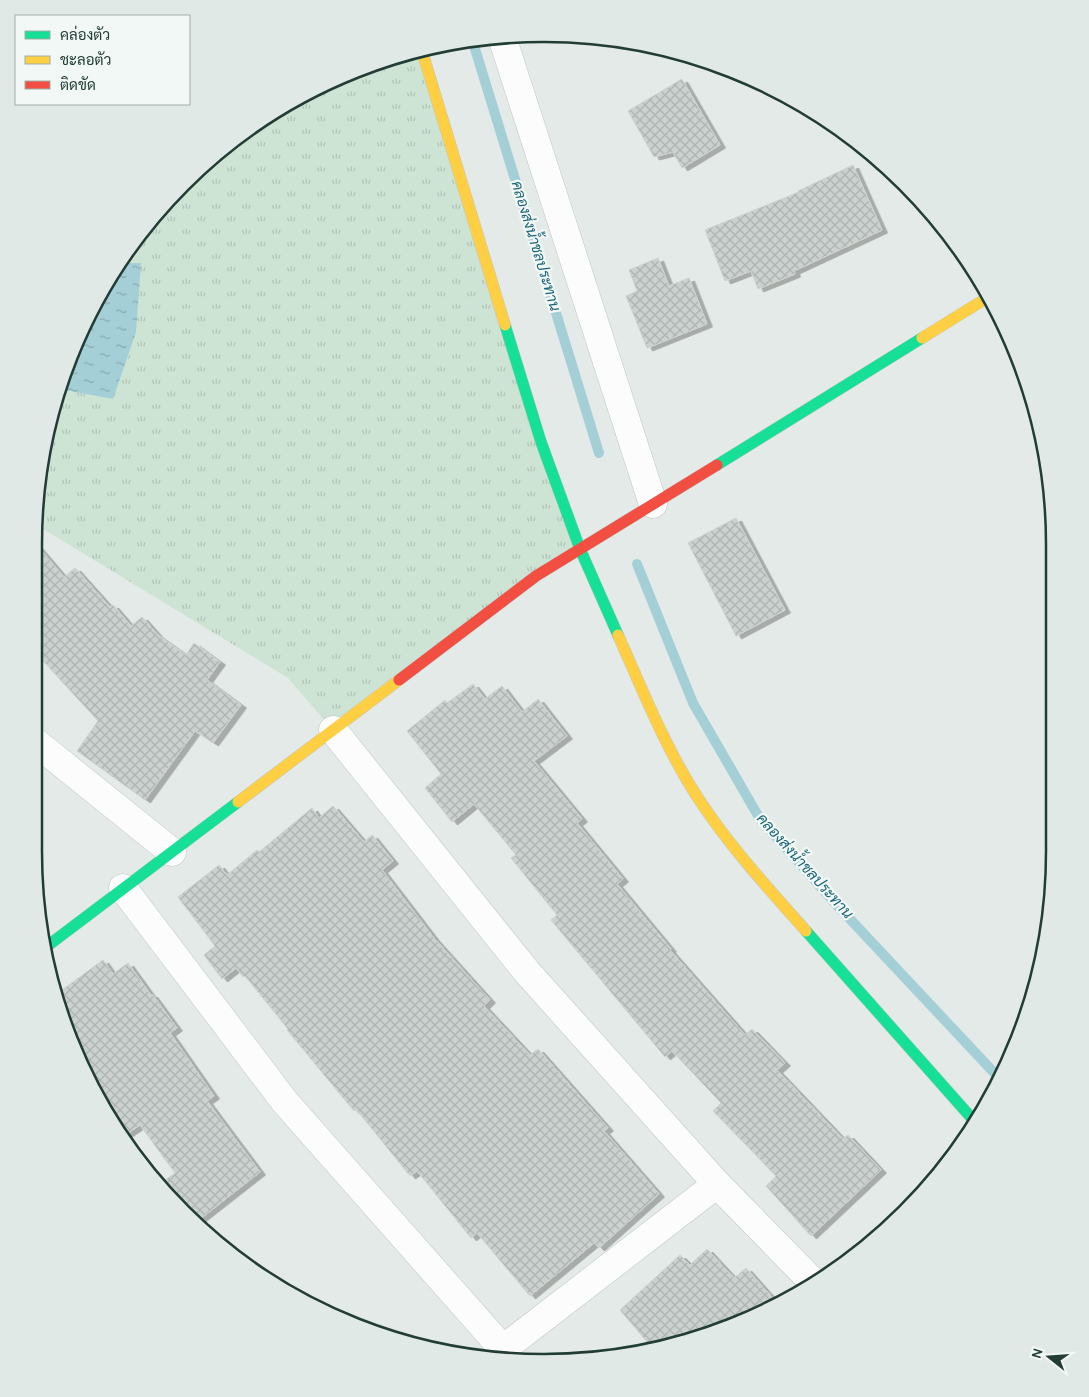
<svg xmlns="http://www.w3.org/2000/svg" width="1089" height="1397" font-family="Karla,Sarabun,sans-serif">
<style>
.grass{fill:url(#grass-tufts)}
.water{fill:url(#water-ripples)}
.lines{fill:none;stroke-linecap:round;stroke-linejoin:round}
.stream{stroke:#a5cfd7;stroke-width:10}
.building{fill:url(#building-cross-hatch);stroke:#cdd2d0;filter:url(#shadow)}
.street-casing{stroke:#c1c7c4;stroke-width:29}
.fast-casing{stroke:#bfc7c4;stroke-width:12}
.slow-casing{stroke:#bfc7c4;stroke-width:12}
.jam-casing{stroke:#bfc7c4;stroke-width:12}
.street{stroke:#fbfcfb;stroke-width:28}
.fast{stroke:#16e098;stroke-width:11}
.slow{stroke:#ffcf43;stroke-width:11}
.jam{stroke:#f24e42;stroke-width:11}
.labels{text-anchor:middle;stroke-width:4.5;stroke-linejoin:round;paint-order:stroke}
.water-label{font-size:15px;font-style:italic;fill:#1d6678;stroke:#f2f8f5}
.rim{fill:none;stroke:#223c36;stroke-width:2.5}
</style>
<defs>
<pattern id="grass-tufts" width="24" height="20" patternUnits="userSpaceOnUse" patternTransform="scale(1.25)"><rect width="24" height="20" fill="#cde3d4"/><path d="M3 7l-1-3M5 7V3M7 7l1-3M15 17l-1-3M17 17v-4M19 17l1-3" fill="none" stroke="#b0c4b7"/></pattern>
<pattern id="water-ripples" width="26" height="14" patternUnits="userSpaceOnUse" patternTransform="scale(1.25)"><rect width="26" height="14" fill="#a5cfd7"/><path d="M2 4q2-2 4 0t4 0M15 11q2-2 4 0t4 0" fill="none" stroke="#86a9af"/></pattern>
<pattern id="building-cross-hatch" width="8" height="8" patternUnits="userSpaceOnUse" patternTransform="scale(1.25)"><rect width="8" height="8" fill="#cbd1cf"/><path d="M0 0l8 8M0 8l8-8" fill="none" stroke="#aeb4b2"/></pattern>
<filter id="shadow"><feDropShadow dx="5.5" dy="3" stdDeviation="0" flood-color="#0004"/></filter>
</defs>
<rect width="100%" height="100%" fill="#e4eae7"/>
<path class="grass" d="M 421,51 L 580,549 L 333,730 L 288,678 L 35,524 L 35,511 L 61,380 L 102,289 L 139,233 L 208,161 L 289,102 L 380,61 Z"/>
<path class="water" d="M 120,263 L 141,263 L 136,332 L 113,399 L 59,389 L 61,380 L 102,289 Z"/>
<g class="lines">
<path class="stream" d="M 472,39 L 599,453
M 637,564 L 693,703 L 760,819 L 834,902 L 1000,1079"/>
</g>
<path class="building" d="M 682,79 L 720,145 L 682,168 L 673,152 L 654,157 L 628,111 Z
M 853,165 L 882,230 L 794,271 L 795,274 L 758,289 L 751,271 L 725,281 L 705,230 L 799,192 L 798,191 Z
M 658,258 L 669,286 L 689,278 L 707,324 L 647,348 L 626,296 L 637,291 L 629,270 Z
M 736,518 L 785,610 L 736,636 L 688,543 Z
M 35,543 L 64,577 L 75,568 L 110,607 L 113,605 L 131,626 L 142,617 L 158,635 L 186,655 L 194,643 L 220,662 L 207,680 L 241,705 L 213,743 L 195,731 L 145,800 L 77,751 L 98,721 L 34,651 Z
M 473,684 L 485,699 L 502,686 L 522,712 L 538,699 L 567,736 L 534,761 L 582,819 L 577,823 L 623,879 L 617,884 L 671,949 L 670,950 L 745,1035 L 752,1029 L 785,1063 L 777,1070 L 843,1139 L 848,1135 L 881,1170 L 811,1236 L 766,1186 L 776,1176 L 713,1111 L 721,1103 L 672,1051 L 665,1057 L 551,920 L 557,915 L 511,858 L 516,855 L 474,804 L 452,822 L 425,788 L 441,774 L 407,731 L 445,700 L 447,703 Z
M 333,806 L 364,842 L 372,835 L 393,861 L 382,870 L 434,938 L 490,1000 L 484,1006 L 530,1055 L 538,1049 L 608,1128 L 604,1131 L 659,1194 L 599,1248 L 594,1243 L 530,1296 L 477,1233 L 471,1238 L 417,1171 L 410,1176 L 356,1109 L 354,1111 L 287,1030 L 288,1029 L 245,976 L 243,977 L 236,968 L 222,979 L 204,955 L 215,946 L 178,897 L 219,865 L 227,875 L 257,850 L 259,852 L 312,808 L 319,818 Z
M 103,960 L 113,974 L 128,963 L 151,995 L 152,994 L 177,1028 L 170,1033 L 214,1096 L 207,1101 L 260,1172 L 195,1223 L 185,1215 L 161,1183 L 175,1173 L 140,1125 L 124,1136 L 102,1108 L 55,995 Z
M 707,1249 L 734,1278 L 746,1268 L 778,1304 L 677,1346 L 653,1349 L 620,1310 L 680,1255 L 690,1265 Z"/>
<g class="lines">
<defs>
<path id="street" d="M 502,37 L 653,504
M 333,730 L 527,972 L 717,1184 L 815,1284
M 34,741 L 172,852
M 123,888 L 285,1102 L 503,1349 L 717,1184"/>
<path id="fast" d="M 505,325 L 541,442 L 580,549 L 618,635
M 717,465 L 922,338
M 806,931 L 976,1123
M 46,947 L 238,802"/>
<path id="slow" d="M 422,51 L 505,325
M 922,338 L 990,296
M 618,635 C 643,691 666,750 700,801 C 731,848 769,889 806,931
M 238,802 L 399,680"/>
<path id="jam" d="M 399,680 L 536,576 L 717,465"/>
</defs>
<use href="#street" class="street-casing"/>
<use href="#fast" class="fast-casing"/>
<use href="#slow" class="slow-casing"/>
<use href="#jam" class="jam-casing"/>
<use href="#street" class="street"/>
<use href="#fast" class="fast"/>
<use href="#slow" class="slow"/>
<use href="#jam" class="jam"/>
</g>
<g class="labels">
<g class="water-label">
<text transform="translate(536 246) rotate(73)" y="5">คลองส่งน้ำชลประทาน</text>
<text transform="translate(805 866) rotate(48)" y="5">คลองส่งน้ำชลประทาน</text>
</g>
</g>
<path d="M0 0H1089V1397H0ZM544 42H544A502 502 0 0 1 1046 544V852A502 502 0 0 1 544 1354H544A502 502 0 0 1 42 852V544A502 502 0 0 1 544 42Z" fill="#e1e9e6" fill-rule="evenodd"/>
<path class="rim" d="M544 42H544A502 502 0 0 1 1046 544V852A502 502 0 0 1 544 1354H544A502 502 0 0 1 42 852V544A502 502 0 0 1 544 42Z"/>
<rect x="15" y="15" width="175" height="90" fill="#f2f8f5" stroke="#9fada9"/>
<rect x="25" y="31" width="25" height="8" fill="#16e098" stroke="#9fada9"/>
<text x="60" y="40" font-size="15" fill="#223c36">คล่องตัว</text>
<rect x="25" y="56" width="25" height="8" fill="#ffcf43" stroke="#9fada9"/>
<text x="60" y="65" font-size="15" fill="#223c36">ชะลอตัว</text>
<rect x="25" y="81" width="25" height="8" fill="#f24e42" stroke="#9fada9"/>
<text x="60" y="90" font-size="15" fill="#223c36">ติดขัด</text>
<g transform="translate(1049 1357) rotate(287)" stroke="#f2f8f5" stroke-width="4" paint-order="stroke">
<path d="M0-4L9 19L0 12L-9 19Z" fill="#223c36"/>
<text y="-8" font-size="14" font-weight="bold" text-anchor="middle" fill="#223c36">N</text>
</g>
</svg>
